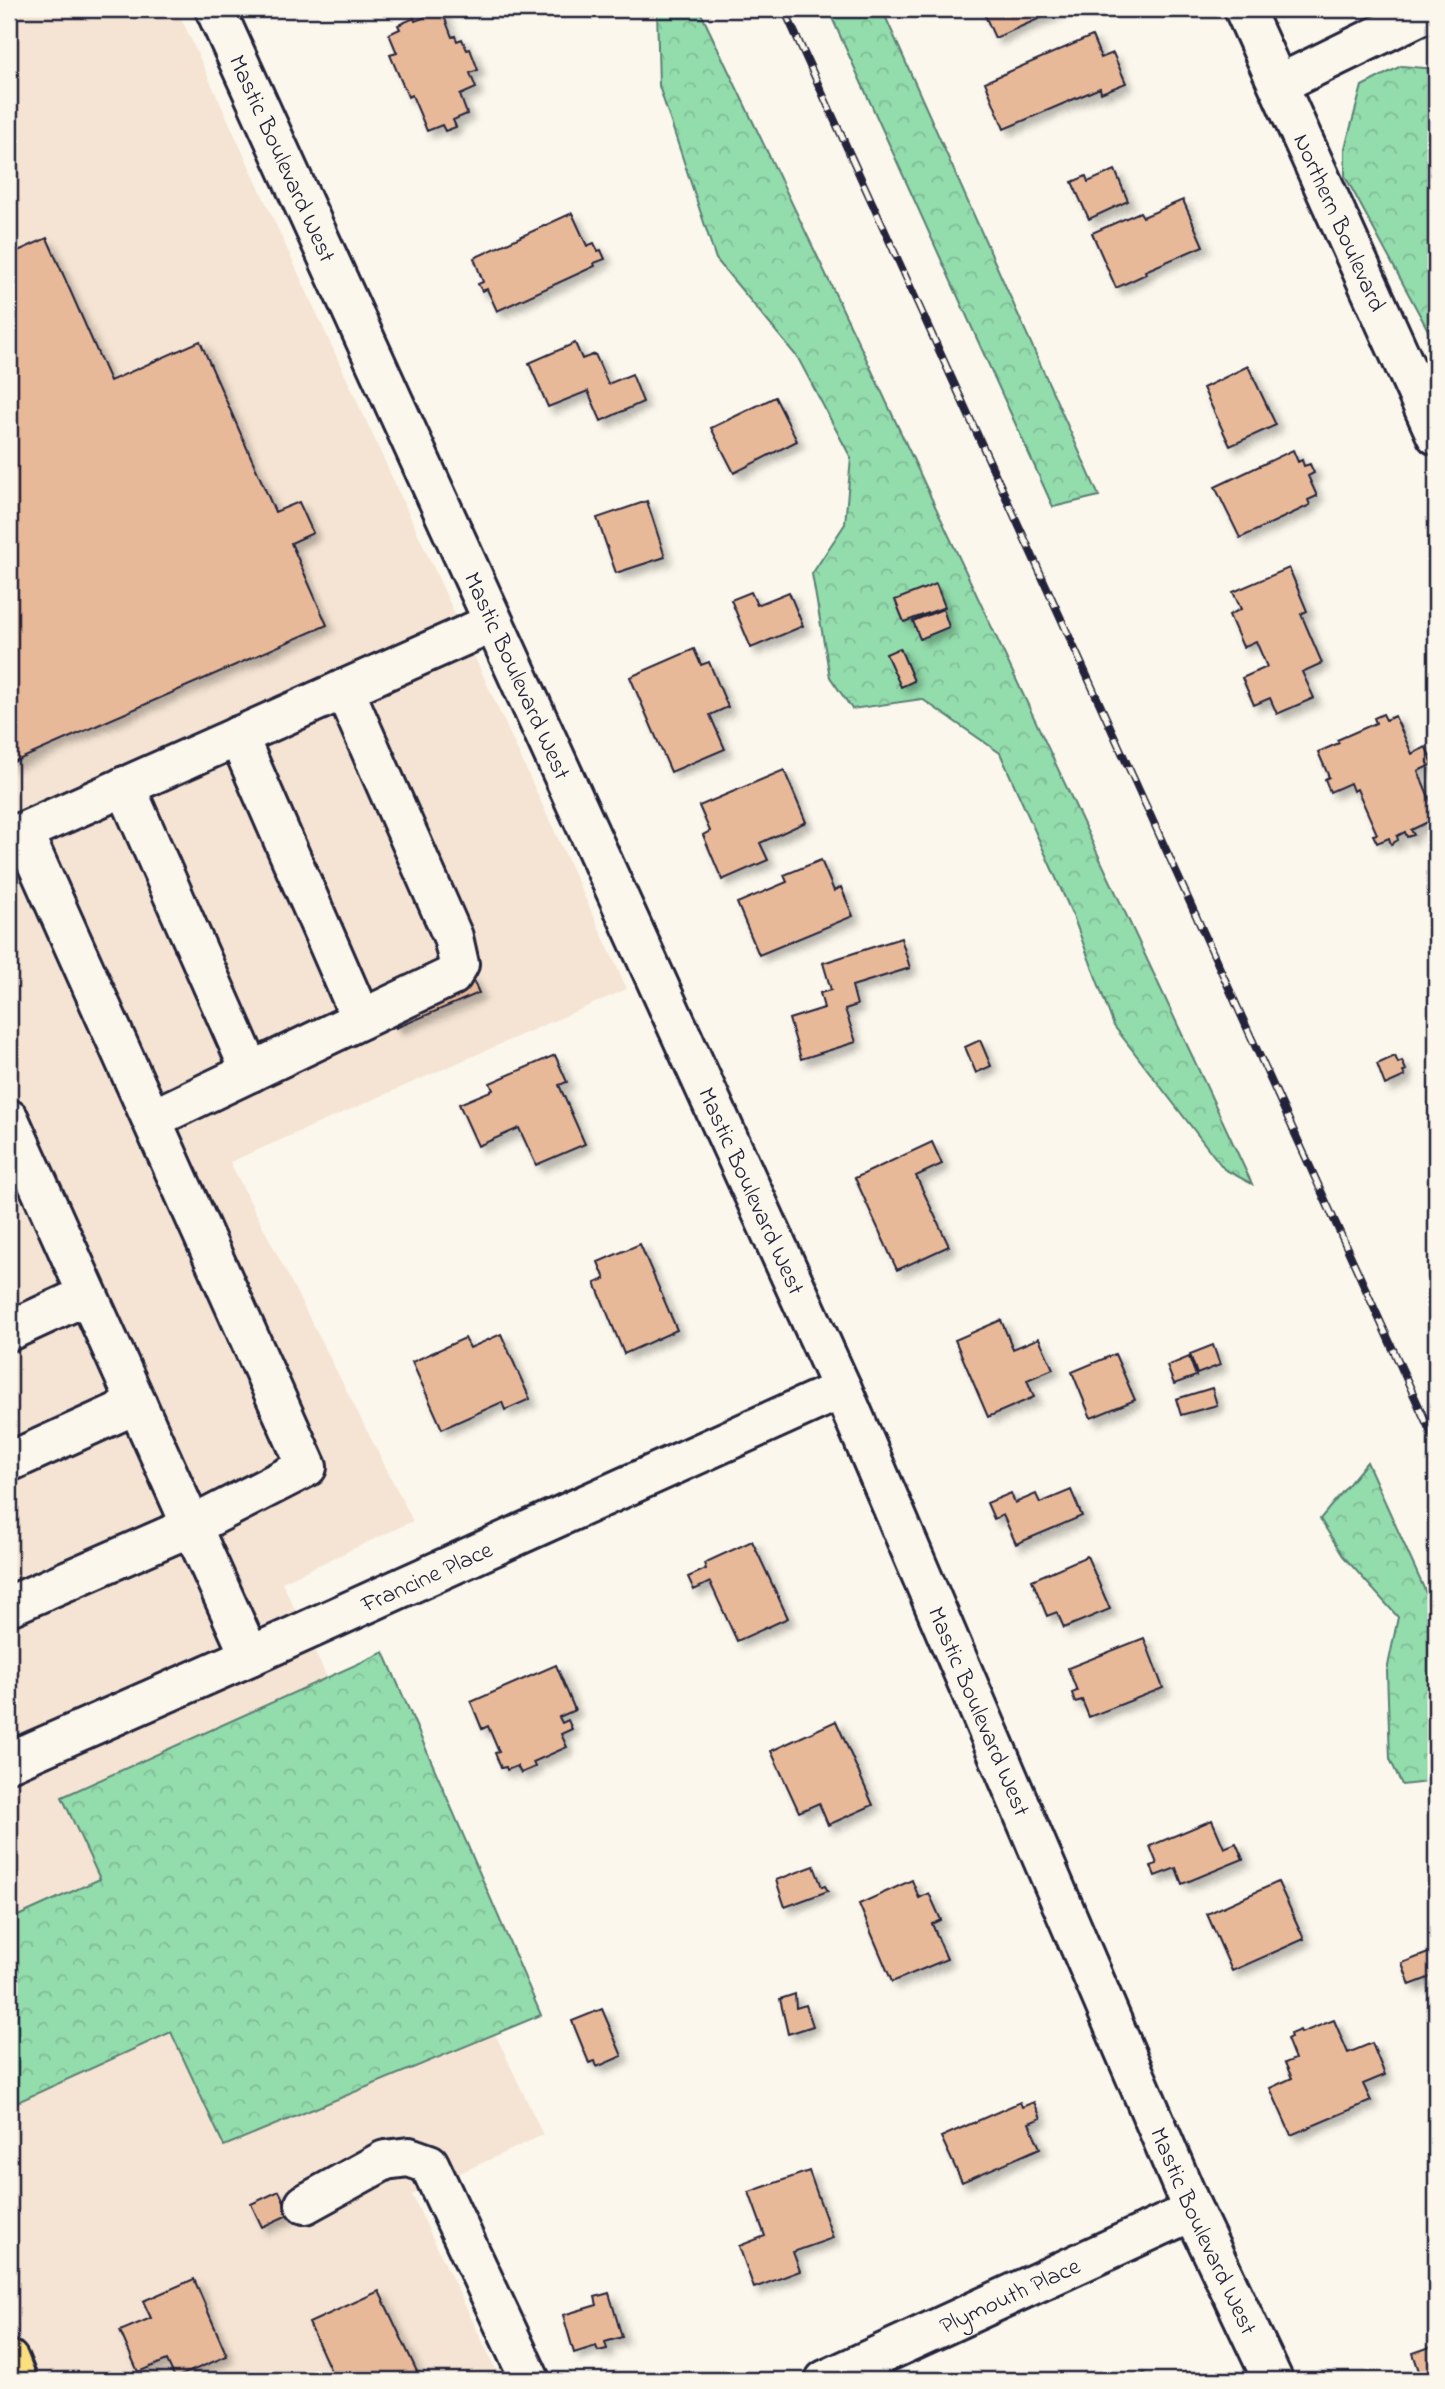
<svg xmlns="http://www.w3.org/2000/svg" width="1445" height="2389" font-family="'Indie Flower',sans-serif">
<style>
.built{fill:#f5e4d3}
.forest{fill:url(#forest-crowns);stroke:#5a7f74;stroke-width:2}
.building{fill:#e8b999;stroke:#22223b;stroke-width:2;filter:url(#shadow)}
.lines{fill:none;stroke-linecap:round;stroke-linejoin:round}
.minor-casing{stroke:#22223b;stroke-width:44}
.major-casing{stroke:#22223b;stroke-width:44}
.minor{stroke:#fbf7ec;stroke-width:38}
.major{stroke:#fce080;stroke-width:38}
.rail-casing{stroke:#22223b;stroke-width:8}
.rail{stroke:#fbf7ec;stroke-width:5;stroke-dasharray:16;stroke-linecap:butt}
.labels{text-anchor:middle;stroke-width:5;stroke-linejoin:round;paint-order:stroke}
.street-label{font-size:24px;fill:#22223b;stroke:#fbf7ec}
</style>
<defs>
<pattern id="forest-crowns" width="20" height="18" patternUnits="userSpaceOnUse" patternTransform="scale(1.75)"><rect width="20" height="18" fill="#93dcac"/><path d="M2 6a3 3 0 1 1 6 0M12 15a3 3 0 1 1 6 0" fill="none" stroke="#7ebc95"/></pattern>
<filter id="shadow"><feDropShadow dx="6" dy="6" stdDeviation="3.5" flood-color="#0004"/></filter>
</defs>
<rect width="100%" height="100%" fill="#fbf7ec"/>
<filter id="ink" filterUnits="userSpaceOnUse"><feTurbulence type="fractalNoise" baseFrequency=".0143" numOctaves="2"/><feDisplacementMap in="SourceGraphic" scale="14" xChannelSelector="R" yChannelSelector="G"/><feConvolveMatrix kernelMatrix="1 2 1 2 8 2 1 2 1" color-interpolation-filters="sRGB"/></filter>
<g filter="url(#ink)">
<path class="built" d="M 9,9 L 177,9 L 627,989 L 230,1162 L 413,1521 L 282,1582 L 543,2135 L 412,2195 L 501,2380 L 9,2380 Z"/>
<path class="forest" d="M 657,9 L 699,9 L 864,354 L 1252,1184 L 1224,1169 L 1114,1026 L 1073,916 L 1000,753 L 922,699 L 852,709 L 830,677 L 812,574 L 845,524 L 851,458 L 798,358 L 716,259 L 659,86 Z
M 828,9 L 882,9 L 1099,496 L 1053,507 Z
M 1401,66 L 1436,69 L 1436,345 L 1345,176 L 1345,148 L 1362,86 Z
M 1367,1462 L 1436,1615 L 1436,1781 L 1402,1785 L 1390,1759 L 1387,1671 L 1398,1617 L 1343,1556 L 1320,1519 Z
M 384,1652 L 541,2015 L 224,2146 L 171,2032 L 9,2106 L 9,1920 L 100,1879 L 62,1797 Z"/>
<path class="building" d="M 982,9 L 1061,9 L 995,38 Z
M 442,11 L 452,37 L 455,36 L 457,41 L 462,39 L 467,50 L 470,49 L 478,70 L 470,73 L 476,88 L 460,95 L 467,114 L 453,120 L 456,127 L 445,131 L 442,125 L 427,131 L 412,95 L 408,97 L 390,55 L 397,53 L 389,34 L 400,29 L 398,25 L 414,18 L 415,21 Z
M 1092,36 L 1101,58 L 1113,53 L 1126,83 L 1101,93 L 1100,88 L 1004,129 L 985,82 Z
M 1115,170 L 1128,201 L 1089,219 L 1072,182 L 1086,176 L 1088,182 Z
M 1183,200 L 1203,246 L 1145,271 L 1146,274 L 1116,288 L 1092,233 L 1140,212 L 1143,217 Z
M 572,213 L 587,246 L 594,243 L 598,251 L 601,250 L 605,259 L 594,263 L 595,266 L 497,311 L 487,289 L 482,291 L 478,284 L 483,282 L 474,258 Z
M 47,238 L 110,381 L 200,341 L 275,512 L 299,502 L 313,533 L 291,543 L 327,625 L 9,764 L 9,255 Z
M 575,343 L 582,359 L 595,354 L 608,384 L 632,374 L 643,402 L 601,421 L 588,391 L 548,407 L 529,363 Z
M 1248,366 L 1276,425 L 1230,446 L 1203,388 Z
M 775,397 L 797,441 L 734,473 L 711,428 Z
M 1293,450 L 1298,462 L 1302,460 L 1304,466 L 1310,464 L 1314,473 L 1308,476 L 1317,496 L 1308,500 L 1310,505 L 1240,538 L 1215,487 Z
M 647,501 L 665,557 L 616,573 L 597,518 Z
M 1289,568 L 1307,611 L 1301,614 L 1322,663 L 1302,672 L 1314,698 L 1277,714 L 1270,698 L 1254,705 L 1242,678 L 1267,667 L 1256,641 L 1243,647 L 1229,615 L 1241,609 L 1233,592 Z
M 936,584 L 945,607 L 904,622 L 895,600 Z
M 751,592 L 757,605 L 789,592 L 803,626 L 751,648 L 731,600 Z
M 943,609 L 949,627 L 920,639 L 913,621 Z
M 900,648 L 914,681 L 901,687 L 886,654 Z
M 694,649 L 701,665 L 709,662 L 728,707 L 710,715 L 725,749 L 671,772 L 630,677 Z
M 1383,714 L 1386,720 L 1395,716 L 1412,754 L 1426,747 L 1433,764 L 1418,771 L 1436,814 L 1431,817 L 1432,820 L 1411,830 L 1414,835 L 1407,837 L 1405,832 L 1397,836 L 1398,840 L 1391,844 L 1389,838 L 1377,843 L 1373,835 L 1377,834 L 1357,789 L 1353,791 L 1350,783 L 1330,792 L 1325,779 L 1329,777 L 1318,752 L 1339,743 L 1337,740 L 1376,723 L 1374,718 Z
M 784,770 L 806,822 L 760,843 L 768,860 L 722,880 L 703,835 L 710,831 L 699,806 Z
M 821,860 L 834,891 L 841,887 L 853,916 L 759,955 L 737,903 L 787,882 L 784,875 Z
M 901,938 L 910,968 L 852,986 L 857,1005 L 845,1009 L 856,1042 L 801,1059 L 789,1019 L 824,1008 L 820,993 L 831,990 L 823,963 Z
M 471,975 L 479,993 L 396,1028 L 389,1010 Z
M 980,1040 L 991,1066 L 976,1073 L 965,1047 Z
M 555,1055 L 567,1082 L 559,1085 L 585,1144 L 536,1165 L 519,1128 L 478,1146 L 459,1104 L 493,1090 L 490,1083 Z
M 1395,1056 L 1398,1063 L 1402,1061 L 1406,1070 L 1403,1072 L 1405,1076 L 1385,1085 L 1377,1064 Z
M 932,1142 L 942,1164 L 916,1176 L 949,1246 L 897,1270 L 855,1178 Z
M 640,1244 L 677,1330 L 624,1354 L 595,1283 L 605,1279 L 598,1262 Z
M 1001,1320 L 1013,1349 L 1039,1338 L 1053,1369 L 1027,1380 L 1034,1397 L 988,1417 L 955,1340 Z
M 501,1334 L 530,1399 L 505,1410 L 502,1402 L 442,1429 L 412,1362 L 465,1338 L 470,1348 Z
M 1213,1345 L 1220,1365 L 1197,1374 L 1190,1354 Z
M 1115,1354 L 1135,1400 L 1091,1418 L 1072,1372 Z
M 1189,1357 L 1196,1376 L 1174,1384 L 1167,1366 Z
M 1212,1388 L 1217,1405 L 1181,1415 L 1176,1399 Z
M 1071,1490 L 1082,1516 L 1016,1544 L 1003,1515 L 994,1519 L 987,1503 L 1011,1493 L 1015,1503 L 1036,1494 L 1040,1503 Z
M 752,1541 L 788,1618 L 737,1641 L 710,1582 L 694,1590 L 688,1577 L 706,1569 L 704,1563 Z
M 1087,1556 L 1110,1609 L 1064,1628 L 1057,1612 L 1047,1616 L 1032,1580 Z
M 1144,1638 L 1163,1688 L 1089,1717 L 1082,1700 L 1075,1702 L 1072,1693 L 1077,1691 L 1068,1668 Z
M 556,1665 L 575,1710 L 559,1717 L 562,1723 L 568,1720 L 572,1729 L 561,1734 L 567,1747 L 533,1762 L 535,1767 L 521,1773 L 517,1766 L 507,1770 L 506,1767 L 501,1768 L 495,1753 L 499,1752 L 488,1726 L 482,1729 L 471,1702 Z
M 1436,1713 L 1436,1742 L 1426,1717 Z
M 836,1721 L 873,1805 L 828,1825 L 819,1803 L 799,1812 L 771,1751 Z
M 1212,1820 L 1224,1848 L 1236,1843 L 1243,1859 L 1182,1884 L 1176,1868 L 1155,1876 L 1151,1866 L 1157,1864 L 1150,1846 Z
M 814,1866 L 822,1887 L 825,1886 L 828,1891 L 785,1907 L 776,1880 Z
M 912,1880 L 919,1898 L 929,1893 L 941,1920 L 932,1924 L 947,1959 L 892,1982 L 859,1904 Z
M 1278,1882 L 1304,1939 L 1232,1971 L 1207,1914 Z
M 1436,1950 L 1436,1975 L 1410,1985 L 1402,1963 Z
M 795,1994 L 796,2008 L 806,2005 L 813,2026 L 788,2034 L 780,1999 Z
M 602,2009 L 622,2056 L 597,2067 L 595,2061 L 589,2063 L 572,2021 Z
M 1334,2020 L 1348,2053 L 1372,2043 L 1385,2075 L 1363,2084 L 1371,2101 L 1291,2135 L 1270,2088 L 1292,2078 L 1285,2063 L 1295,2059 L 1287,2039 L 1291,2037 L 1290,2034 L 1300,2030 L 1301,2033 Z
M 1020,2102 L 1022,2107 L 1034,2102 L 1041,2118 L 1029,2123 L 1040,2148 L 962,2182 L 941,2137 Z
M 809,2171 L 833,2238 L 793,2252 L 800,2271 L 754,2288 L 739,2246 L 765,2236 L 749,2192 Z
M 279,2191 L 290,2214 L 262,2227 L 251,2204 Z
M 194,2279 L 227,2356 L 175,2378 L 167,2360 L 138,2372 L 120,2331 L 151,2318 L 143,2301 Z
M 379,2291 L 421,2380 L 335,2380 L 309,2323 Z
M 609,2293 L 622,2337 L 605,2342 L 607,2349 L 598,2351 L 596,2346 L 574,2353 L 563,2315 L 597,2305 L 595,2297 Z
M 1436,2345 L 1436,2380 L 1422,2380 L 1413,2353 Z
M 1144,2373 L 1147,2378 L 1152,2376 L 1154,2380 L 1121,2380 L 1120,2378 L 1130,2374 L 1132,2378 Z"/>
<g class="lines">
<defs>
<g id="minor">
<path id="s1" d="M 215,9 L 842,1389 L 1193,2211 L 1273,2380"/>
<path id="s2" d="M 1244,9 L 1436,435"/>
<path d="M 1279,84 L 1433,9"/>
<path d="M 238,736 L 361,1019"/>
<path d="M 125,786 L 251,1072"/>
<path d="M 9,838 L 493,623"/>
<path d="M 9,1119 L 250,1656"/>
<path d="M 152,1119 L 452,976 L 459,964 L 453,937 L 344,689"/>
<path d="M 9,1331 L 87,1295"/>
<path d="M 9,1462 L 137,1404"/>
<path d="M 9,1606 L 192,1526 L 307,1467 L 23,832"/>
<path id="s3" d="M 9,1762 L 250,1656 L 842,1389"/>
<path d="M 305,2204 L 385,2160 L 409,2157 L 429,2164 L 530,2380"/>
<path id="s4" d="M 825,2380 L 1193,2211"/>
</g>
<path id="major" d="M 9,2360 L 17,2380"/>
</defs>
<use href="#minor" class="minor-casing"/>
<use href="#major" class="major-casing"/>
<use href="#minor" class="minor"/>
<use href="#major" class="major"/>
<defs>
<path id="rail" d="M 784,9 L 1436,1444"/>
</defs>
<use href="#rail" class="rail-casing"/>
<use href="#rail" class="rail"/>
</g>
</g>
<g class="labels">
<g class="street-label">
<text dy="8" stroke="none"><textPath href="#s1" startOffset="164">Mastic Boulevard West</textPath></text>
<text dy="8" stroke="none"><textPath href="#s2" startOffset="234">Northern Boulevard</textPath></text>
<text dy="8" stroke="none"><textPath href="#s1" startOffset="732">Mastic Boulevard West</textPath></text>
<text dy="8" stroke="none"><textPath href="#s1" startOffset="1298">Mastic Boulevard West</textPath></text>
<text dy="8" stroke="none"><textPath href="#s3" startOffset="457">Francine Place</textPath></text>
<text dy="8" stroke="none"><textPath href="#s1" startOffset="1866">Mastic Boulevard West</textPath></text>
<text dy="8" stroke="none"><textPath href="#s1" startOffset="2432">Mastic Boulevard West</textPath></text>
<text dy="8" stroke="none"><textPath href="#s4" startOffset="203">Plymouth Place</textPath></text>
</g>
</g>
<rect width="1445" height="2389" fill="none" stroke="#fbf7ec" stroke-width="35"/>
<rect x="18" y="18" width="1410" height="2354" fill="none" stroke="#22223b" stroke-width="2.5" filter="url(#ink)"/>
</svg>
